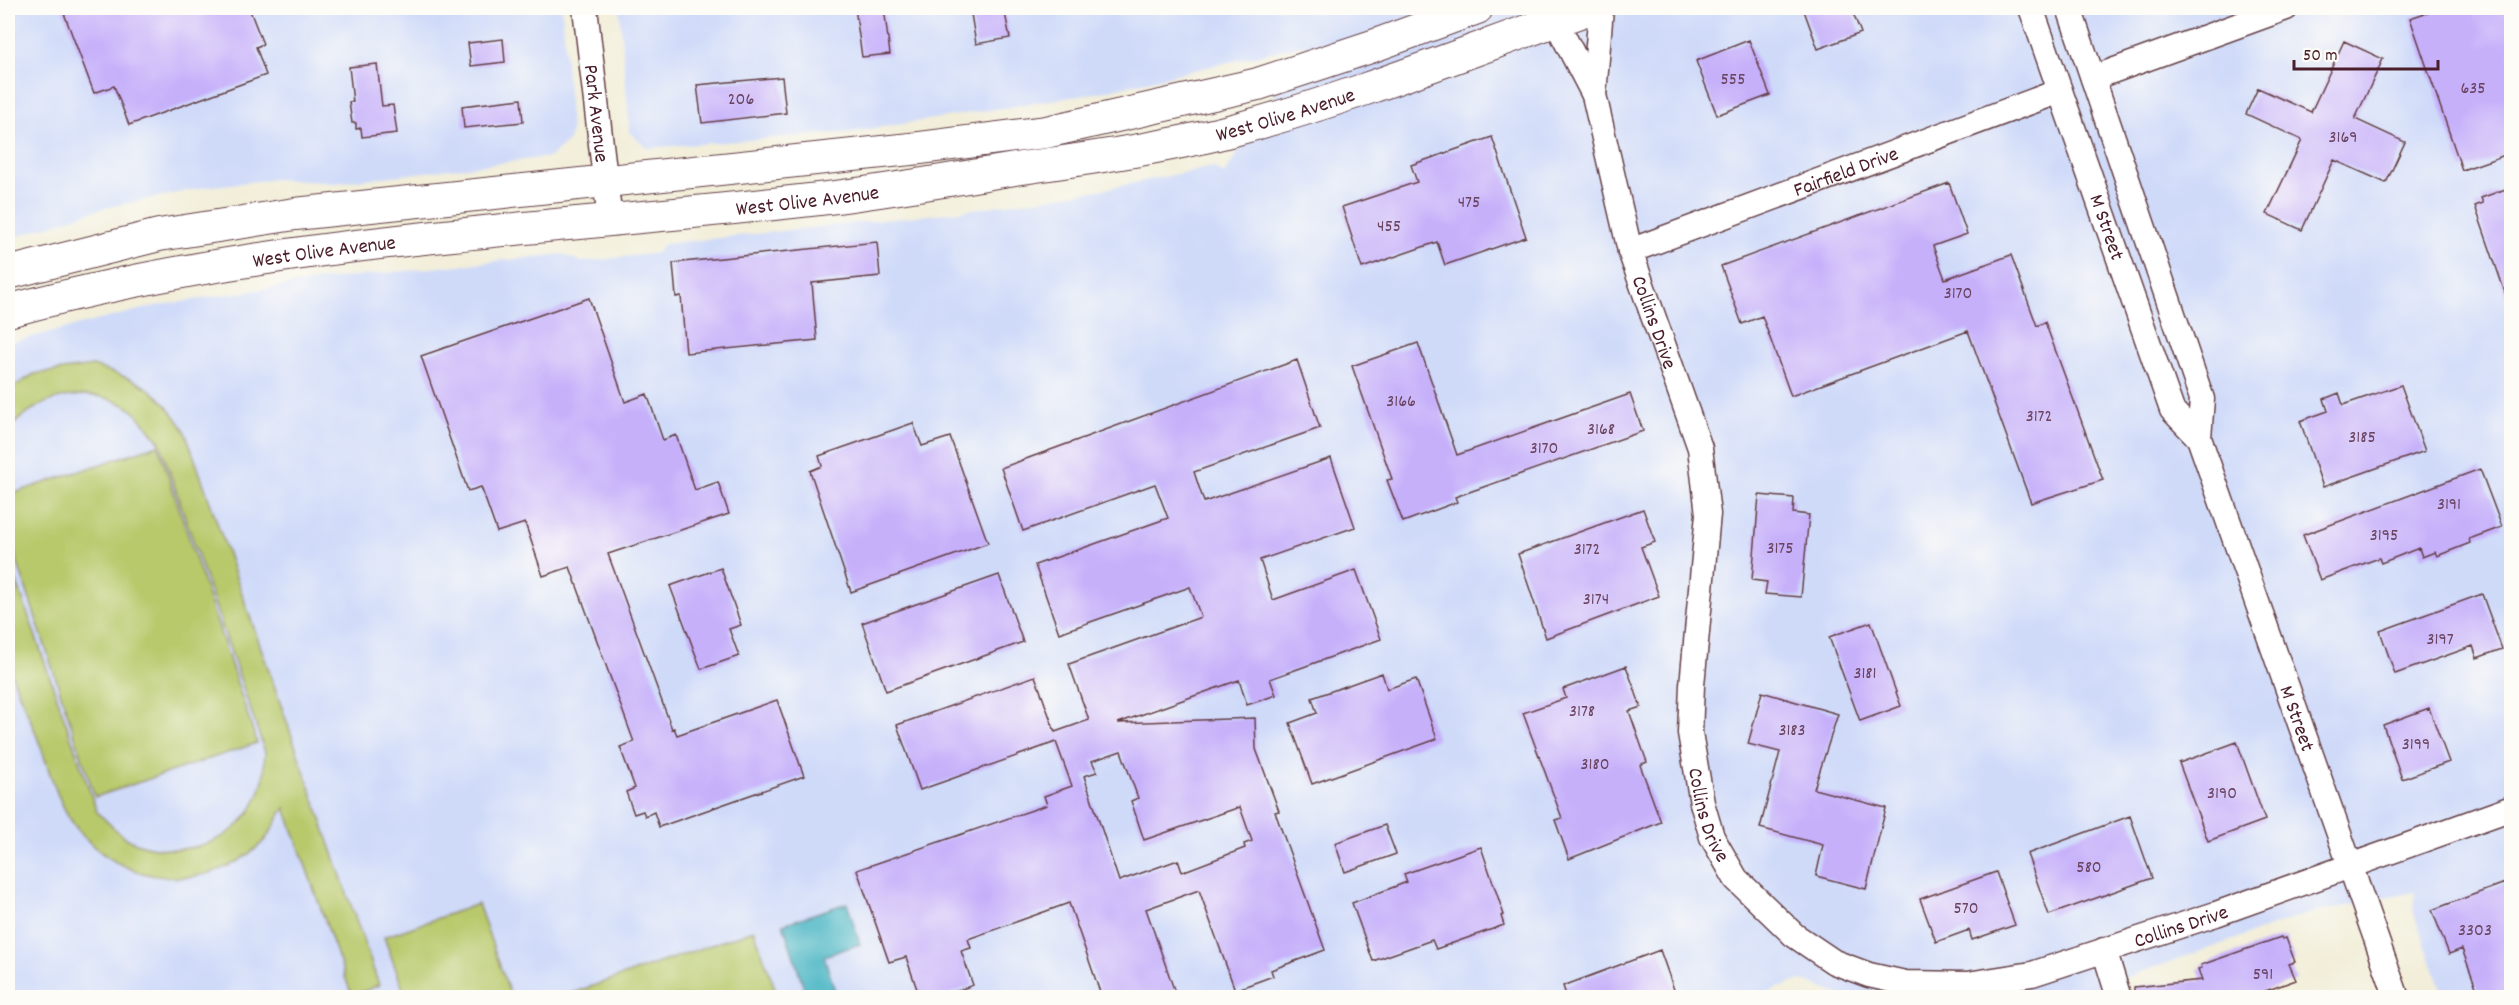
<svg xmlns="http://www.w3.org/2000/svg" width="2519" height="1005" font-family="Dekko,sans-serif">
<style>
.built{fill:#cfdaf9}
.green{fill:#b8c96c;stroke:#81744c;stroke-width:1.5}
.water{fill:#48b5c4;stroke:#496a78;stroke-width:1.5}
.building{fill:#c6b0fa;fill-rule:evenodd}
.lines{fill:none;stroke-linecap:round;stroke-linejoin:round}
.minor-casing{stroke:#633e45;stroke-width:27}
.major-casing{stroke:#633e45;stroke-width:34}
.minor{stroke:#fff;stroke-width:24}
.major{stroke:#fff;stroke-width:32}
.labels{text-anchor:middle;stroke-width:4.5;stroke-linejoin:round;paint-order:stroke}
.number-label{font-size:18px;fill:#69435f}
.street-label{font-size:21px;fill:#4a1f2b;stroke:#fdfcf7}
</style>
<rect width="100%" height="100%" fill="#fdfcf7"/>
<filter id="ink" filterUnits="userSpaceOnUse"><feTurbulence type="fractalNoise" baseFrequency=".0167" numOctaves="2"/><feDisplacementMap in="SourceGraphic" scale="12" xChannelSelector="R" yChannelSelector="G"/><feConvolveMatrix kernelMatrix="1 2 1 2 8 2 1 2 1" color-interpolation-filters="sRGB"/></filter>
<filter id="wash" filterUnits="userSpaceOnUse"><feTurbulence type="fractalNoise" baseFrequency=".008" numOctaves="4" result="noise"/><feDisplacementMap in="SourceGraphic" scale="24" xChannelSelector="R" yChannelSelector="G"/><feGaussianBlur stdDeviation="1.35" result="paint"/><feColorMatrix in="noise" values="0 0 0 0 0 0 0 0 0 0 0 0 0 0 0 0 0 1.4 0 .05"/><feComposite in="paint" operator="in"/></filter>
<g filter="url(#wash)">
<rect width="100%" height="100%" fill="#f2eed9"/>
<path class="built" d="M 8,8 L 562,8 L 571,132 L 569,140 L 550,157 L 334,183 L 275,179 L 206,187 L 100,209 L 8,239 Z
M 619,8 L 2511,8 L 2511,997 L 2444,997 L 2413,911 L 2415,892 L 2307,914 L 2067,998 L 1846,997 L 1801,980 L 1750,998 L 8,998 L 8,343 L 155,306 L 321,280 L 562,254 L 582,262 L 657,253 L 664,244 L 956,212 L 1099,190 L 1213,167 L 1224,174 L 1306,44 L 1096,93 L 852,132 L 647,148 L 630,133 Z"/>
<path class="green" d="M 93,366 C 142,382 157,386 185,431 L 379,985 L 352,996 L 285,808 C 277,818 272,833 263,842 C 208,896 120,887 75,826 C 56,801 48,764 36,734 C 28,711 11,681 8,657 C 3,629 7,587 8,557 L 97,812 C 108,822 122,838 136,843 C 187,861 248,840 262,784 C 265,774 264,762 265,752 L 159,441 C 151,432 142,418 132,410 C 93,383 36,395 8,431 L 8,391 L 10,389 L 34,374 Z
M 158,445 L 257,743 L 95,797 L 8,534 L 8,495 Z
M 478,904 L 511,997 L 406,997 L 384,937 Z
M 754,930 L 778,997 L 561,997 Z"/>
<path class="water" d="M 847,903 L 860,944 L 824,956 L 837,997 L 807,997 L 783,924 Z"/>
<g id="blocks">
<path class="building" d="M 62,8 L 249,8 L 263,44 L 256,47 L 266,75 L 129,125 L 114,86 L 94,93 Z
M 855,8 L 884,8 L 890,54 L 862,57 Z
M 970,8 L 1004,8 L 1010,38 L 976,44 Z
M 1803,8 L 1851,8 L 1861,33 L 1818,49 Z
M 2440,8 L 2511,8 L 2511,153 L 2462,170 L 2410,18 Z
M 503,39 L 505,62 L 471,66 L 468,43 Z
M 1749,40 L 1770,95 L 1717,115 L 1696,61 Z
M 2344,41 L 2383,59 L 2355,119 L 2405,142 L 2386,183 L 2334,160 L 2302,230 L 2267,214 L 2302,140 L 2246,114 L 2258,88 L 2311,112 Z
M 377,64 L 382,106 L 393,105 L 397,133 L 362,137 L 361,128 L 356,129 L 356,123 L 352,123 L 349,102 L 353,102 L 349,67 Z
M 782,77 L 786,113 L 702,123 L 697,85 Z
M 521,99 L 523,122 L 464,128 L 462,106 Z
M 1492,137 L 1526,237 L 1445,265 L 1437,242 L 1362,268 L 1342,207 L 1417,182 L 1411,165 Z
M 1949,183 L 1967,234 L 1933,246 L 1945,279 L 2011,255 L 2037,326 L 2045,322 L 2103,480 L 2031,503 L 1968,331 L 1791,396 L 1762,316 L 1742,324 L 1721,266 Z
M 2511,187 L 2511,304 L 2509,304 L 2475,206 L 2483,203 L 2481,198 Z
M 877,242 L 880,276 L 812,283 L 817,340 L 686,353 L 681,296 L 676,297 L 673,263 Z
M 589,298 L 625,402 L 647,394 L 663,440 L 676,435 L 695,490 L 718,482 L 729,514 L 608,554 L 672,729 L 674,728 L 677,735 L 777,700 L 804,776 L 659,827 L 654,812 L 645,816 L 643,811 L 634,814 L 626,792 L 635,788 L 620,747 L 634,742 L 570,567 L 543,576 L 525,523 L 497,532 L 481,487 L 468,491 L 421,356 Z
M 1418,343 L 1457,455 L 1630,394 L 1643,431 L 1455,497 L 1457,502 L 1403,522 L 1387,480 L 1392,479 L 1352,366 Z
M 1297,360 L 1320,428 L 1194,472 L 1204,502 L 1331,458 L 1355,527 L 1260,560 L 1273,600 L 1356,570 L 1381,639 L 1270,679 L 1276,695 L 1247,705 L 1239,680 L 1118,723 L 1255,718 L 1256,749 L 1279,811 L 1275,812 L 1325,950 L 1271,970 L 1273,976 L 1235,990 L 1199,890 L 1146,909 L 1177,998 L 1102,998 L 1069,903 L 968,939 L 971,948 L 961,951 L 973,985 L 938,998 L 920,998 L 906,957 L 889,962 L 857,870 L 1047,805 L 1044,796 L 1072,786 L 1056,742 L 920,790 L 897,725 L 1035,676 L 1055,732 L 1089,720 L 1069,664 L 1201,617 L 1190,587 L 1059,633 L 1035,565 L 1168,518 L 1155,484 L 1023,531 L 1001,468 ZM 1121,751 L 1138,798 L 1131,801 L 1144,840 L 1240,807 L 1252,841 L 1244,844 L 1245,848 L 1182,872 L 1178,860 L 1119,881 L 1084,776 L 1097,772 L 1092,761 Z
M 2401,385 L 2425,451 L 2323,487 L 2300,421 L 2328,411 L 2324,399 L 2339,393 L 2343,405 Z
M 913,423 L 922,446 L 950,437 L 988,543 L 851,592 L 810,471 L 822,466 L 819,456 Z
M 2480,469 L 2502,527 L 2469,539 L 2470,543 L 2437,556 L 2435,552 L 2422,557 L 2419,548 L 2381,563 L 2379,558 L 2320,580 L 2303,535 Z
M 1759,495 L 1794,498 L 1793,513 L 1809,515 L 1801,597 L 1765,594 L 1767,582 L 1752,580 Z
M 1643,509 L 1655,542 L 1641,547 L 1659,596 L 1546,638 L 1518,554 Z
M 721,568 L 741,625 L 729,629 L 739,656 L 701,669 L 670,586 Z
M 999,575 L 1023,642 L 886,691 L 862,623 Z
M 2482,594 L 2502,649 L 2477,658 L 2473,646 L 2395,674 L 2380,631 Z
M 1871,622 L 1901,706 L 1860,721 L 1829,637 Z
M 1626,666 L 1641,707 L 1629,711 L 1647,762 L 1640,765 L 1661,822 L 1569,859 L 1555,820 L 1562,818 L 1523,713 L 1566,698 L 1563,689 Z
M 1382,673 L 1387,689 L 1416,679 L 1437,739 L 1312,784 L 1290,723 L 1317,713 L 1312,698 Z
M 1762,692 L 1838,714 L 1814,789 L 1886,808 L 1866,889 L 1816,876 L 1823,845 L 1760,828 L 1780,752 L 1748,744 Z
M 2429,708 L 2449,762 L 2402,779 L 2383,725 Z
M 2237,742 L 2265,820 L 2208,841 L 2179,763 Z
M 2130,816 L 2152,878 L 2049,915 L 2027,854 Z
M 1385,825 L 1396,854 L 1345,872 L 1335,843 Z
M 1481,847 L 1504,915 L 1501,916 L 1504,925 L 1436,949 L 1432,940 L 1373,961 L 1352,903 L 1407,882 L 1404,874 Z
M 1996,872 L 2015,925 L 1972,940 L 1969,930 L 1936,942 L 1920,899 Z
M 2505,883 L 2511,901 L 2511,998 L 2480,998 L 2462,949 L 2449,954 L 2432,910 Z
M 2281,937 L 2282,939 L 2286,938 L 2295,962 L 2289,964 L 2296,980 L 2246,998 L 2134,998 L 2134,987 L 2202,980 L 2198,969 L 2202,968 L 2201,965 Z
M 1660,950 L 1677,998 L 1567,998 L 1563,986 Z"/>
</g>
</g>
<g filter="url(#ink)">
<use href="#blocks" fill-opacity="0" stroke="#633e45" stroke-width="1.5"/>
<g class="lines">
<defs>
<g id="minor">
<path id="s1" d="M 585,8 L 610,221"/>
<path id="s2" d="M 2031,8 L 2172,410 L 2199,438 L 2397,998"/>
<path d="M 2069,8 L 2202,399 L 2199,438"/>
<path id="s3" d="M 1555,20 L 1594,95 L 1630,251 L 1700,448 L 1708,514 L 1692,685 L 1690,733 L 1702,803 L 1712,837 L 1736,879 L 1794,935 L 1834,962 L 1869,975 L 1905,983 L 1967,984 L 2032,974 L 2216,914 L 2512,808"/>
<path d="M 2093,78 L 2286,8"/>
<path d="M 1594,95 L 1601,8"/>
<path id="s4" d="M 1630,251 L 2060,91"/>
<path d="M 2104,950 L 2119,998"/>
</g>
<g id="major">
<path d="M 8,273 L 159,235 L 295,214 L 920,148 L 1046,132 L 1258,84 L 1373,46 L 1477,8"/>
<path id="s5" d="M 8,311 C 277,237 560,230 836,197 C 898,189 960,178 1021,168 C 1091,158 1170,147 1237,129 C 1358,96 1474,49 1591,8"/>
</g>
</defs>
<use href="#minor" class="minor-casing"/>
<use href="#major" class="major-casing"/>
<use href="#minor" class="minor"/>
<use href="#major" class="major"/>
</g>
</g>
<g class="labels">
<g class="number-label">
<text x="1733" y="84">555</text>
<text x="2473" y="93">635</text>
<text x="741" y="104">206</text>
<text x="2343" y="142">3169</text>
<text x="1469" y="207">475</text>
<text x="1389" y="231">455</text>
<text x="1958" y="298">3170</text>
<text x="1401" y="406">3166</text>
<text x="2039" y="421">3172</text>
<text x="1601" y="434">3168</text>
<text x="2362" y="442">3185</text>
<text x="1544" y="453">3170</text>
<text x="2449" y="509">3191</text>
<text x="2384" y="540">3195</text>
<text x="1780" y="553">3175</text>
<text x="1587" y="554">3172</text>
<text x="1596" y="604">3174</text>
<text x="2440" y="644">3197</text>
<text x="1865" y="678">3181</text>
<text x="1582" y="716">3178</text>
<text x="1792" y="735">3183</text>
<text x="2416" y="749">3199</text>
<text x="1595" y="769">3180</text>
<text x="2222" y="798">3190</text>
<text x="2089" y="872">580</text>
<text x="1966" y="913">570</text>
<text x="2475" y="935">3303</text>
<text x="2263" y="979">591</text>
</g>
<g class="street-label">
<text dy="7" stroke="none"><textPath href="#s5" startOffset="1294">West Olive Avenue</textPath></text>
<text dy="7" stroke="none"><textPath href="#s1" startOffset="106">Park Avenue</textPath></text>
<text dy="7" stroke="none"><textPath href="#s4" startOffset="230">Fairfield Drive</textPath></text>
<text dy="7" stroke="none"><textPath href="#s5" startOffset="808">West Olive Avenue</textPath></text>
<text dy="7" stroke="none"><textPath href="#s2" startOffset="232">M Street</textPath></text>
<text dy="7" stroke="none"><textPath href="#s5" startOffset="322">West Olive Avenue</textPath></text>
<text dy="7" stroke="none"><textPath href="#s3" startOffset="320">Collins Drive</textPath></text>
<text dy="7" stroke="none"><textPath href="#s2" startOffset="762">M Street</textPath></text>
<text dy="7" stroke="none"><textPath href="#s3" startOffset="824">Collins Drive</textPath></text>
<text dy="7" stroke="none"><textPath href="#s3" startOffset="1382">Collins Drive</textPath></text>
</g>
</g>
<rect width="2519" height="1005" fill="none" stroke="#fdfcf7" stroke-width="30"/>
<path d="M2294 60v9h144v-9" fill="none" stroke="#4a1f2b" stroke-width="3"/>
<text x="2303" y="60" font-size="18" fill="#4a1f2b" stroke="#fdfcf7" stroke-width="4.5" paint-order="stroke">50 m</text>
</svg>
